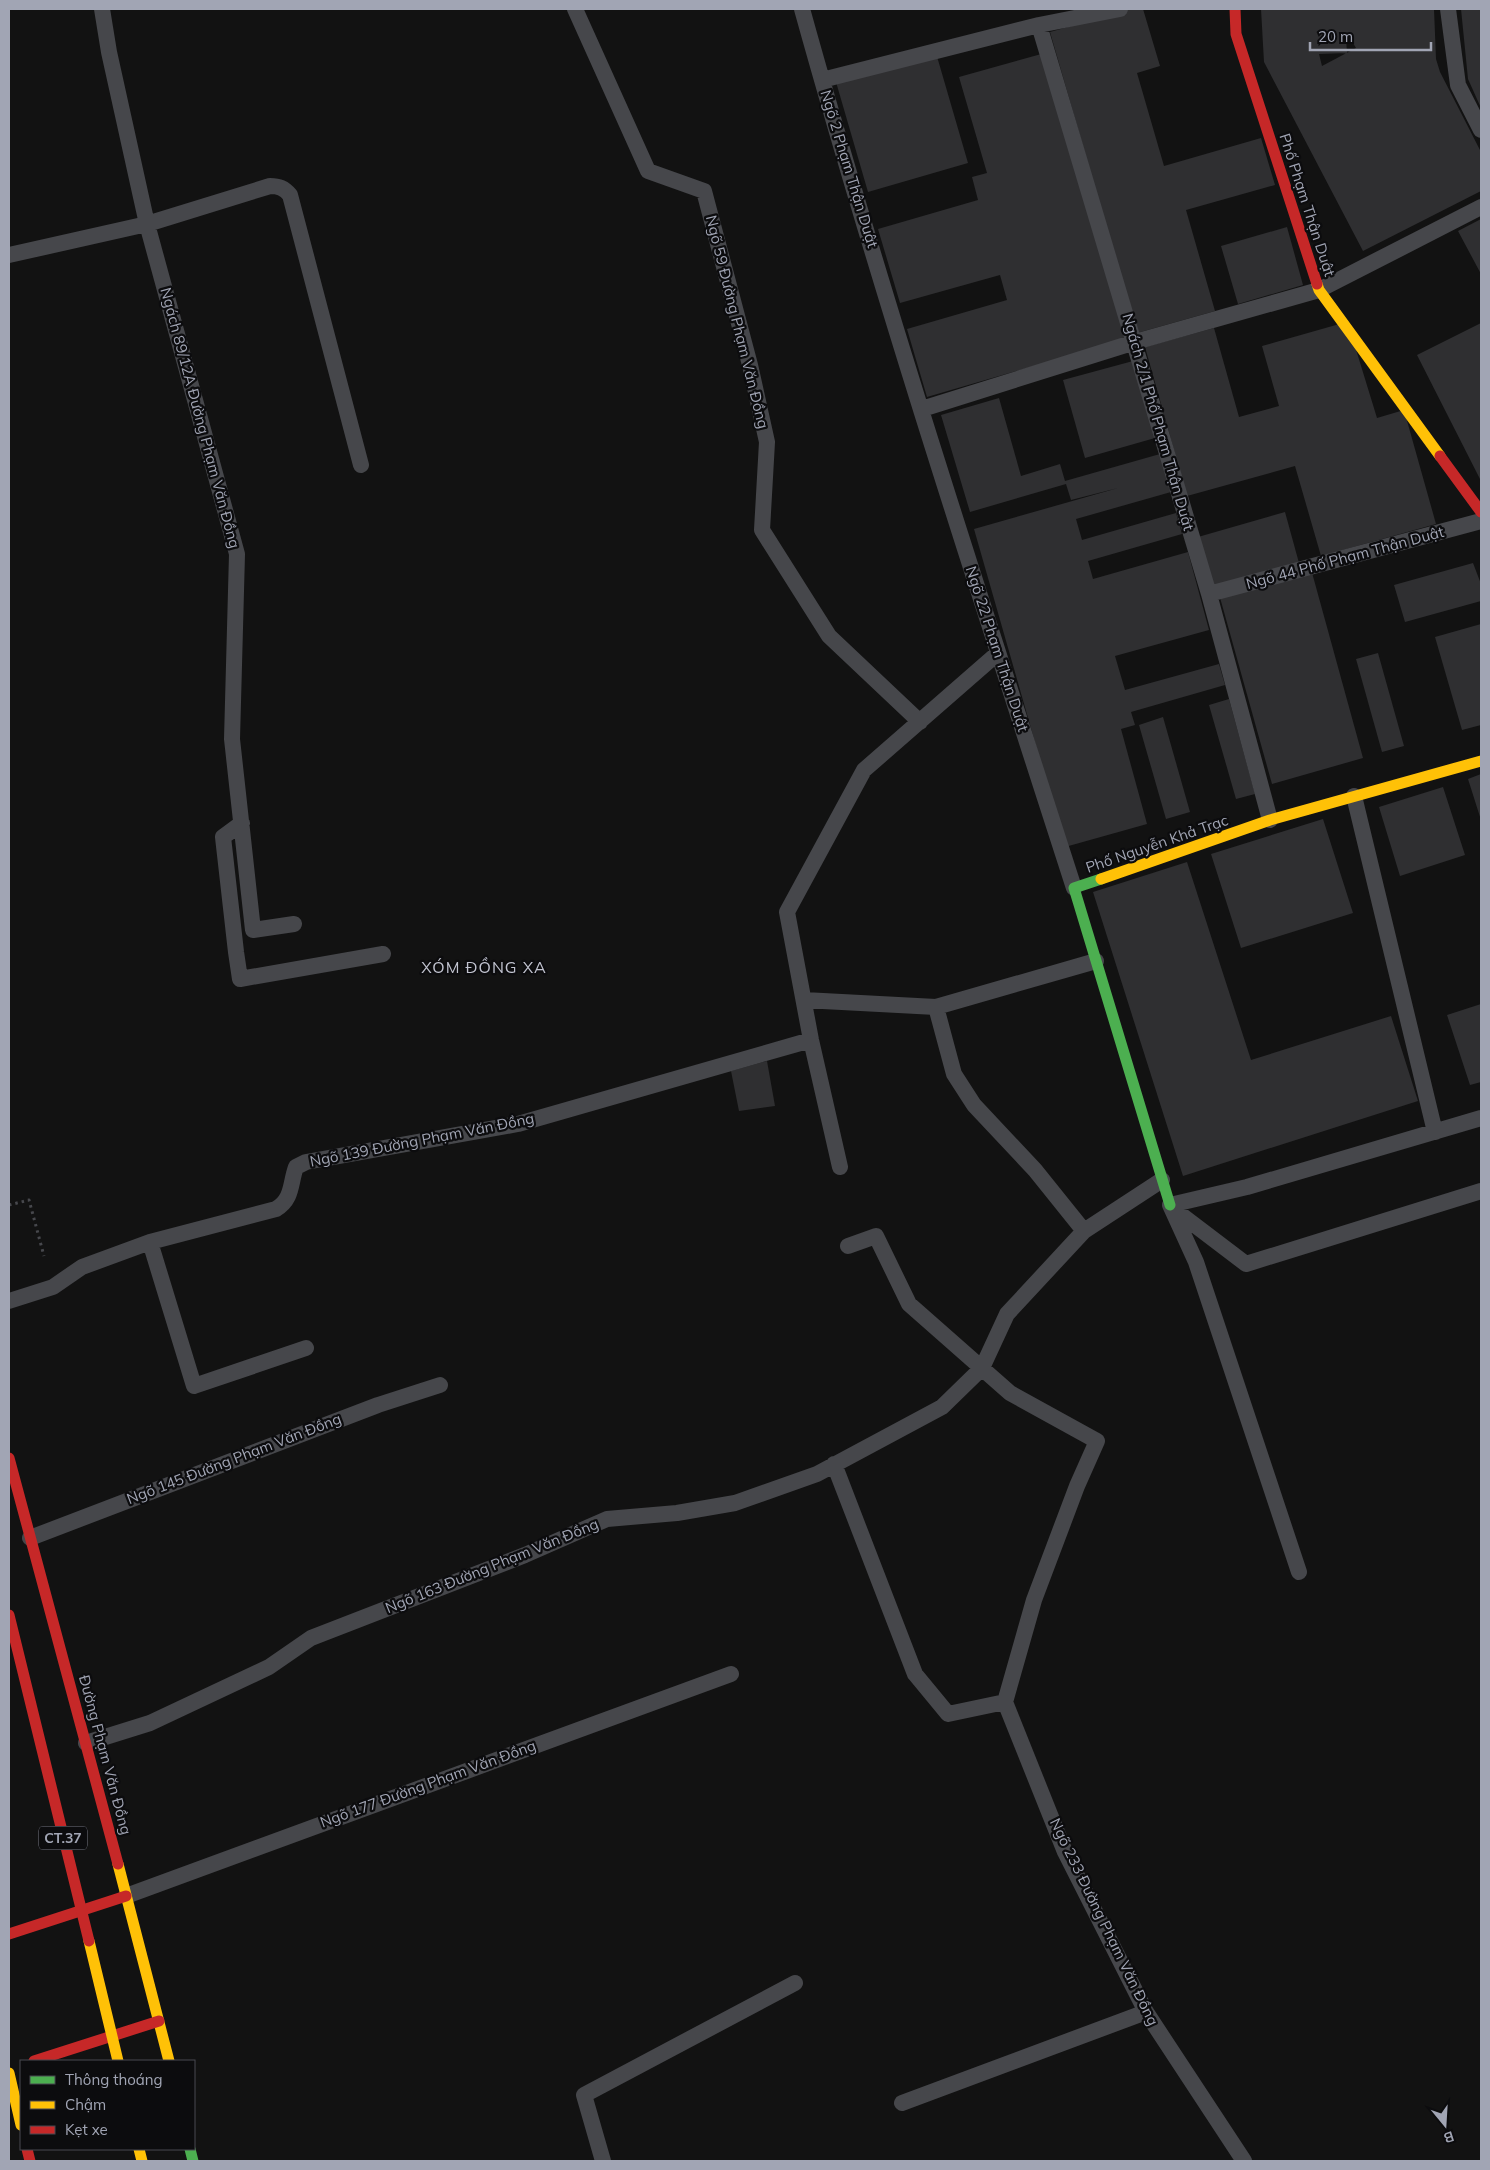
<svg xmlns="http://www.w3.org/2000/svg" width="1490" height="2170" font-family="Mulish,sans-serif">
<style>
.building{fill:#2f2f31;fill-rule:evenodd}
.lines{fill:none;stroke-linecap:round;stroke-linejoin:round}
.path{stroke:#47484d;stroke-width:3;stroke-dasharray:2.5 4;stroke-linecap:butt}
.lane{stroke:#46474b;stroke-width:16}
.fast{stroke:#4caf50;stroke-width:11}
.slow{stroke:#ffc107;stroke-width:11}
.jam{stroke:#c62828;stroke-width:11}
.slow-bridge{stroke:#ffc107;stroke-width:11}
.jam-bridge{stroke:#c62828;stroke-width:11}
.labels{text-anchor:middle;stroke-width:4.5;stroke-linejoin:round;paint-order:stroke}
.shield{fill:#0c0c0e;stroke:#747782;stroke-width:1}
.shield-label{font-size:14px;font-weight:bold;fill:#a1a5b4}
.street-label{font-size:15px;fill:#a1a5b4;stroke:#0c0c0e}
.neighbourhood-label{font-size:16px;letter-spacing:1px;fill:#c2c4d0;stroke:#0c0c0e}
</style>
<rect width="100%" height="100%" fill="#121212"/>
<path class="building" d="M 1131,9 L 1143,9 L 1160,66 L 1137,73 L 1164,166 L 1261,138 L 1275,185 L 1186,210 L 1215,311 L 1137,333 L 1050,32 Z
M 1261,9 L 1434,9 L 1436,59 L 1440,72 L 1481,152 L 1481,191 L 1363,251 L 1264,62 ZM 1346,38 L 1350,38 L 1356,48 L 1322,66 L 1319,54 L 1347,53 Z
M 1461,9 L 1481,9 L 1481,108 L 1468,79 Z
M 936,53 L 968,163 L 868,192 L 836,82 Z
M 1045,53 L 1127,339 L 927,397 L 907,329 L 1007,300 L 1000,275 L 900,303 L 878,229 L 978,200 L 972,177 L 987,173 L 959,77 Z
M 1481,219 L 1481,274 L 1458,231 Z
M 1287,227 L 1303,285 L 1238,304 L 1221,246 Z
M 1343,323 L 1354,343 L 1377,418 L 1404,410 L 1436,524 L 1321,556 L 1295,466 L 1187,496 L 1145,347 L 1214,328 L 1239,417 L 1279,406 L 1262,346 Z
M 1481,323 L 1481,481 L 1417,355 Z
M 1133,361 L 1155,438 L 1085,458 L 1063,380 Z
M 999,398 L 1021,476 L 1060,464 L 1065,481 L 1160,454 L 1171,492 L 1076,519 L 1082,540 L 1176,513 L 1182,534 L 1088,561 L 1093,579 L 1188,552 L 1209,630 L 1115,656 L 1125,690 L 1219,664 L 1225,685 L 1131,712 L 1135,725 L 1121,729 L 1147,824 L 1065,847 L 974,529 L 1118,488 L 1071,500 L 1066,484 L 970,512 L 941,415 Z
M 1285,512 L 1299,563 L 1212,587 L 1198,537 Z
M 1473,563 L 1481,584 L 1481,601 L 1405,622 L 1394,585 Z
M 1311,569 L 1363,758 L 1272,784 L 1219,594 Z
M 1481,624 L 1481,725 L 1462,730 L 1435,637 Z
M 1378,653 L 1404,746 L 1382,752 L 1356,659 Z
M 1229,699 L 1255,794 L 1236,799 L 1209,705 Z
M 1163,717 L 1190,812 L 1166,819 L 1139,725 Z
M 1481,774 L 1481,820 L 1468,779 Z
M 1443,787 L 1465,855 L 1400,876 L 1379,807 Z
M 1323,819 L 1353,913 L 1241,948 L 1211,854 Z
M 1187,862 L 1251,1060 L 1391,1016 L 1418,1101 L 1183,1176 L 1093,892 Z
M 1481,1004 L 1481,1082 L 1470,1085 L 1447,1015 Z
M 767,1061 L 775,1106 L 739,1111 L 731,1071 Z"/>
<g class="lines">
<path class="path" d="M 9,1205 L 29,1200 L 44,1256"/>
<path class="lane" d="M 102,9 L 109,52 L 147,224 L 237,554 L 232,739 L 253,930 L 294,924
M 575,9 L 648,171 L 704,191 L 750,365 L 767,442 L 762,530 L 829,636 L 920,722
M 802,9 C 884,304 980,596 1074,888
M 1448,9 L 1458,85 L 1481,130
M 1039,25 L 1209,594 L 1270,820
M 822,80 L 1039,25 L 1120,9
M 9,255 L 147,224 L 270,186 C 279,186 284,188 290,195 L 361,465
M 922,409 L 1135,342 L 1319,290 L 1481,207
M 1209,594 L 1481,521
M 1354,796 L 1435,1132
M 242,823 L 223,837 L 236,952 L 240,979 L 383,954
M 804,1000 L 936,1007 L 1096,961
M 936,1007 L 954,1074 L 974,1105 L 1035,1170 L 1084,1231
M 840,1167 L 811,1040 L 787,912 L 864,770 L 998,653
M 1170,1205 L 1196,1262 L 1299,1572
M 1170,1205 L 1247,1187 L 1481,1118
M 1171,1207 L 1246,1264 L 1481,1191
M 150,1242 L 194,1386 L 306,1348
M 848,1246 L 876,1236 L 909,1304 L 1010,1393 L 1097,1441 L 1077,1486 L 1034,1600 L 1005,1702 L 1065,1852 L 1146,2012 L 1244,2161
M 9,1301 L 53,1287 L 82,1267 L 150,1242 L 276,1209 C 293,1199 290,1183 296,1167 L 306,1162 L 518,1124 L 811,1040
M 834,1464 L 915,1674 L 948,1714 L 1005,1702
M 30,1538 L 378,1405 L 440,1385
M 86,1743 L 150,1723 L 269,1667 L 311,1638 L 525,1555 L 607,1519 L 677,1513 L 735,1503 L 817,1474 L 942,1407 L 982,1368 L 1007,1314 L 1084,1231 L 1162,1180
M 126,1896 L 731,1674
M 902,2103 L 1146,2012
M 603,2161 L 584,2095 L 795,1983"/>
<path class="fast" d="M 1101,879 L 1074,888 L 1170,1205
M 190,2149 L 193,2161"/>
<path class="slow" d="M 1317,284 L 1319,290 L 1440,456
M 1101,879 L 1270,820 L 1481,761
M 118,1864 L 169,2061
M 9,2073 L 21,2125
M 139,2149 L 142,2161"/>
<path class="jam" d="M 1235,9 L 1236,34 L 1317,284
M 1440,456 L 1481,512
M 9,1458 L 118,1864
M 9,1934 L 126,1896
M 34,2061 L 159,2021
M 27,2149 L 30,2161"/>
<path class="slow-bridge" d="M 89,1941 L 118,2061"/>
<path class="jam-bridge" d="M 9,1615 L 89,1941"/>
</g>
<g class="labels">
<rect class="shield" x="39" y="1826.5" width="48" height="23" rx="4"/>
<g class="shield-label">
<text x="63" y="1843">CT.37</text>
</g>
<g class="street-label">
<text transform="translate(849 169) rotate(73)" y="5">Ngõ 2 Phạm Thận Duật</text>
<text transform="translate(1307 205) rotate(72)" y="5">Phố Phạm Thận Duật</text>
<text transform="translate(737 322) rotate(76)" y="5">Ngõ 59 Đường Phạm Văn Đồng</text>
<text transform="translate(200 418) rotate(75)" y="5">Ngách 89/12A Đường Phạm Văn Đồng</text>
<text transform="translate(1158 422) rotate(74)" y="5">Ngách 2/1 Phố Phạm Thận Duật</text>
<text transform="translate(1345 558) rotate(-15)" y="5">Ngõ 44 Phố Phạm Thận Duật</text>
<text transform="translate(997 649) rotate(72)" y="5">Ngõ 22 Phạm Thận Duật</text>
<text transform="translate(1157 844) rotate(-19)" y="5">Phố Nguyễn Khả Trạc</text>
<text transform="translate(422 1140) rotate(-11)" y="5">Ngõ 139 Đường Phạm Văn Đồng</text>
<text transform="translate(234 1459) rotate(-21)" y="5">Ngõ 145 Đường Phạm Văn Đồng</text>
<text transform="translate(492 1566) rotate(-22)" y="5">Ngõ 163 Đường Phạm Văn Đồng</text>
<text transform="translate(105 1755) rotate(75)" y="5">Đường Phạm Văn Đồng</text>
<text transform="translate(428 1784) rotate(-20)" y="5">Ngõ 177 Đường Phạm Văn Đồng</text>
<text transform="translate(1104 1922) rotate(64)" y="5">Ngõ 233 Đường Phạm Văn Đồng</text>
</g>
<g class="neighbourhood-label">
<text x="484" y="973">XÓM ĐỒNG XA</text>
</g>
</g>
<rect width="1490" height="2170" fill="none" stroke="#a1a5b4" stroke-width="20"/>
<rect x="20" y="2060" width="175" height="90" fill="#0c0c0e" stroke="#484950"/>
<rect x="30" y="2076" width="25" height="8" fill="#4caf50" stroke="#484950"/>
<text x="65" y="2085" font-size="15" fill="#a1a5b4">Thông thoáng</text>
<rect x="30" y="2101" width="25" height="8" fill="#ffc107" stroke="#484950"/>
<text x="65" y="2110" font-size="15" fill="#a1a5b4">Chậm</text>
<rect x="30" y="2126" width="25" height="8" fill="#c62828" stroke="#484950"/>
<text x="65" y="2135" font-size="15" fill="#a1a5b4">Kẹt xe</text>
<g transform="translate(1445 2125) rotate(162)" stroke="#0c0c0e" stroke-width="4" paint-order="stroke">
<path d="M0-4L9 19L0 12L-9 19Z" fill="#a1a5b4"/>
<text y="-8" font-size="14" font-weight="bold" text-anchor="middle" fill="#a1a5b4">B</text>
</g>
<path d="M1310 42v8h121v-8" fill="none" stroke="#a1a5b4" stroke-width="2.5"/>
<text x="1318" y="42" font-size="15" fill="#a1a5b4" stroke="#0c0c0e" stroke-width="4" paint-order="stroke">20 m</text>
</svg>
